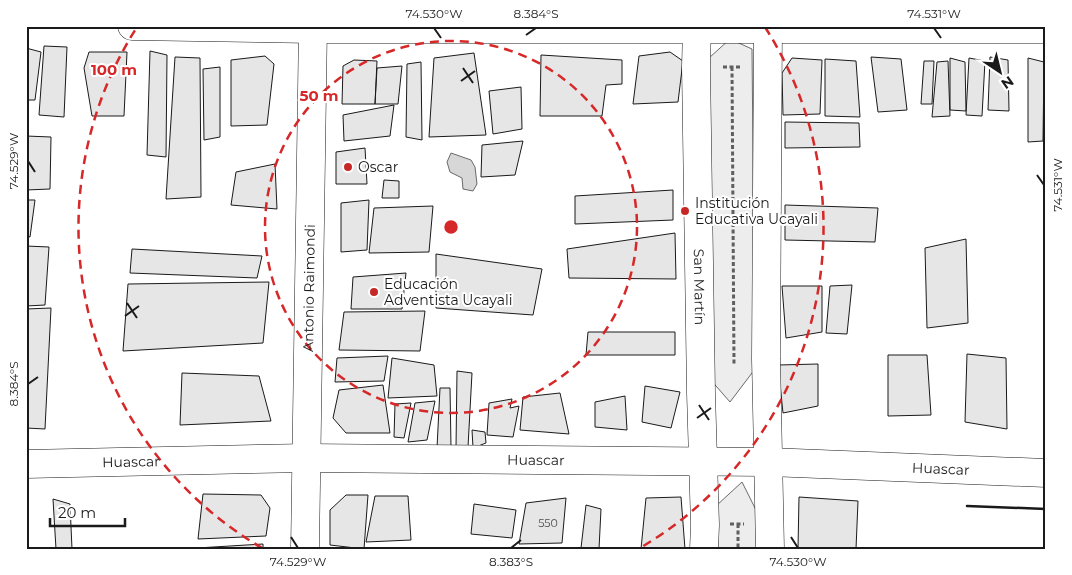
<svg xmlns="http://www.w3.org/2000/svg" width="1072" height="575" font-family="Montserrat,sans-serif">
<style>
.built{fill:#ededed;stroke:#6a6a6a}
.water{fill:#d7d7d7;stroke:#6a6a6a}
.building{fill:#e6e6e6;stroke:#1a1a1a}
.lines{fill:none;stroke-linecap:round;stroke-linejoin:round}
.minor-casing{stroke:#1a1a1a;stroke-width:29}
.major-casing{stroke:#1a1a1a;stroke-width:29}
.path{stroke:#5f5f5f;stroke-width:3;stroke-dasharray:4 2.5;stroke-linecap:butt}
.minor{stroke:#fff;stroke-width:28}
.major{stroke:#fff;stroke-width:28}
.wall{stroke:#1a1a1a;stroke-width:2.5}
.ticks{fill:none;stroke:#1a1a1a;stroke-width:2}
.ring{fill:none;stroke:#d62828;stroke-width:2.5;stroke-dasharray:9 6}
.poi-dot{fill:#c62828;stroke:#fff;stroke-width:2}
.labels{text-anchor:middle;stroke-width:4;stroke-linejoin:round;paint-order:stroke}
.number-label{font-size:11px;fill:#4d4d4d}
.poi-label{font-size:14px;fill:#1a1a1a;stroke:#fff;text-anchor:start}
.street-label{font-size:14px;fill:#1a1a1a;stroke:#fff}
.centre{fill:#d62828;stroke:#fff;stroke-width:2.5}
.ring-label{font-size:15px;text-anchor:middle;font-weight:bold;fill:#d62828;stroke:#fff;stroke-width:4;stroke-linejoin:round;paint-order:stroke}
.neatline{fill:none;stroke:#1a1a1a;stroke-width:2}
.ticks-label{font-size:12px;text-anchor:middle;fill:#1a1a1a}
</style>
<rect width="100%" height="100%" fill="#fff"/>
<path class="built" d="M 730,39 L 752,49 L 755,369 L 730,402 L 709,378 L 709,58 Z
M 742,482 L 757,512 L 757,549 L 716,549 L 716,506 Z"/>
<path class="water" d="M 451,153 L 471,160 L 475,167 L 477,184 L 473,191 L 463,189 L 462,178 L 450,172 L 447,162 Z"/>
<path class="building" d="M 44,46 L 67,47 L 64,117 L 39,115 Z
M 26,48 L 41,52 L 35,100 L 26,100 Z
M 150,51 L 167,55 L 166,157 L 147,155 Z
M 89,52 L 127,52 L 124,116 L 92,116 L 84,68 Z
M 670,52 L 683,61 L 678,102 L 633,104 L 639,56 Z
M 474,53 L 486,135 L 429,137 L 434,58 Z
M 541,55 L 622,60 L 622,84 L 606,85 L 602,116 L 540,116 Z
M 265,56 L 274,64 L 267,125 L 231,126 L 231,60 Z
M 175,57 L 200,58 L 201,197 L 166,199 Z
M 871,57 L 901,59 L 907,110 L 878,112 Z
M 990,57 L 1008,60 L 1009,111 L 988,110 Z
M 792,58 L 822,60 L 820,114 L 783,115 L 782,73 Z
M 950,58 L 965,62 L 966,111 L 950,110 Z
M 969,58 L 985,61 L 982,116 L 966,115 Z
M 1028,58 L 1044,62 L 1043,141 L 1028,142 Z
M 825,59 L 856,61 L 860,117 L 825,116 Z
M 354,60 L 377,61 L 375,104 L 342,104 L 343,66 Z
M 924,61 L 934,61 L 932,104 L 921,104 Z
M 948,61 L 950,116 L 932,117 L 937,62 Z
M 421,62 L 422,140 L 406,137 L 407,64 Z
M 402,66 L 398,104 L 375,104 L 377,68 Z
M 220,67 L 220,137 L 204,140 L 203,69 Z
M 521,87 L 522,129 L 493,134 L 489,91 Z
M 394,105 L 390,136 L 344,141 L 343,115 Z
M 785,122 L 859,123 L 860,147 L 785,148 Z
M 26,136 L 51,137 L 50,189 L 26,190 Z
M 523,141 L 515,175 L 481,177 L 482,145 Z
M 365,148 L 367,184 L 336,184 L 336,152 Z
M 275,164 L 277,209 L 231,205 L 236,172 Z
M 384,180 L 399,181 L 399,198 L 382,198 Z
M 673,190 L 673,220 L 575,224 L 575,196 Z
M 26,200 L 35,200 L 30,237 L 26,236 Z
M 369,200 L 367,250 L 341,252 L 341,203 Z
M 785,205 L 878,208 L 875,242 L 785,240 Z
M 433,206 L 429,252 L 369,253 L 374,208 Z
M 675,233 L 676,279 L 569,278 L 567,249 Z
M 966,239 L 968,323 L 927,328 L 925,248 Z
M 26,246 L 49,247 L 45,305 L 26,306 Z
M 132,249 L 262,256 L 257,278 L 130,273 Z
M 436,254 L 542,269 L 533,315 L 436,308 Z
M 406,273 L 402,309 L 351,309 L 353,277 Z
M 269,282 L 263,343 L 123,351 L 128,284 Z
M 852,285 L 847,334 L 826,333 L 830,286 Z
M 782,286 L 822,286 L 822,332 L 786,338 Z
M 51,308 L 45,429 L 26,428 L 26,309 Z
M 425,311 L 420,351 L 339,350 L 344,312 Z
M 588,332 L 675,332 L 675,355 L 586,355 Z
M 967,354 L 1006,358 L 1007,429 L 965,422 Z
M 888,355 L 927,355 L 931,415 L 888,416 Z
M 388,356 L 384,381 L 335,382 L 337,358 Z
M 392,358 L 434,365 L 437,396 L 388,398 Z
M 818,364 L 818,406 L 783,413 L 778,365 Z
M 457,371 L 472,373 L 468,447 L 456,448 Z
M 182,373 L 259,376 L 271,421 L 180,425 Z
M 383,385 L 390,433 L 346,433 L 333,418 L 339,390 Z
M 645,386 L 680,392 L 671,428 L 642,422 Z
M 440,388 L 450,388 L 451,447 L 437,448 Z
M 560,393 L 569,434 L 520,430 L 523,397 Z
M 625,396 L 627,430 L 595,427 L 595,402 Z
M 512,399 L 510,408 L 519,406 L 513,437 L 487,435 L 489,403 Z
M 435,401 L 427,440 L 408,442 L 415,403 Z
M 411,403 L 404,438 L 394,437 L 395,404 Z
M 472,430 L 485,432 L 486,443 L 473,448 Z
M 203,494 L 261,495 L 270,508 L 266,536 L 198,539 Z
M 346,495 L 368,495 L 364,549 L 330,545 L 330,510 Z
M 375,496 L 408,496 L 411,540 L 366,542 Z
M 681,497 L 685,549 L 641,549 L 646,498 Z
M 799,497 L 858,501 L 856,549 L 798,549 Z
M 566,498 L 562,543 L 519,544 L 526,503 Z
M 53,499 L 70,504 L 72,549 L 56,549 Z
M 474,504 L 516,510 L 512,538 L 471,534 Z
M 586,505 L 601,509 L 599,549 L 581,548 Z
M 263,544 L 263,549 L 196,549 L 197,548 Z"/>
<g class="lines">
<defs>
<g id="minor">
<path d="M 132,26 L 313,29 L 1046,29"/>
<path id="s1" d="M 26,464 L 306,458 L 769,462 L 1046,473"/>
<path id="s2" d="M 305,549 L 313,26"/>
</g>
<g id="major">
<path id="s3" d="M 697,26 L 696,67 L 701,393 L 705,525 L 704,549"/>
<path d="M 768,26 L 766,359 L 770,549"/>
</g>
</defs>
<use href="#minor" class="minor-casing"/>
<use href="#major" class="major-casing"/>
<path class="path" d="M 723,67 L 741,67
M 732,67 L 734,364
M 730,524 L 744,524
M 738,524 L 738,549"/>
<use href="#minor" class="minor"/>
<use href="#major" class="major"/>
<path class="wall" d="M 967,506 L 1046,509"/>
</g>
<path class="ticks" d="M 434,28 L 441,38M 934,28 L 941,38M 526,35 L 536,28M 463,68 L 473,83M 461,81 L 475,71M 28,161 L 35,172M 1037,175 L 1044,185M 127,303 L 137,318M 125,316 L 139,306M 28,384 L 38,377M 699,405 L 709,420M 697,418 L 711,408M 291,537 L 298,548M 791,537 L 798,548M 511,548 L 521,540"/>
<g class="ring">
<circle cx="451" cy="227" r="186"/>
<path d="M262 548A372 372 0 0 1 137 27M765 27A372 372 0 0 1 640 548"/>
</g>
<g class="poi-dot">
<circle cx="348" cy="167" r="5"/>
<circle cx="685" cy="211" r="5"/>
<circle cx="374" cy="292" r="5"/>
</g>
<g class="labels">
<g class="number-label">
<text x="548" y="527">550</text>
</g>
<g class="poi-label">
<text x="358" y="172">Oscar</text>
<text x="695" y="208">Institución<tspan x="695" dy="16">Educativa Ucayali</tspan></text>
<text x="384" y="289">Educación<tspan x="384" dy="16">Adventista Ucayali</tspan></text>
</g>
<g class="street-label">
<text dy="5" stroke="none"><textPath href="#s2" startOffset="261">Antonio Raimondi</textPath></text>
<text dy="5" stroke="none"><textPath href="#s3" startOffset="261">San Martín</textPath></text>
<text dy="5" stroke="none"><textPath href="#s1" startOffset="510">Huascar</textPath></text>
<text dy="5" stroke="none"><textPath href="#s1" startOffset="105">Huascar</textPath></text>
<text dy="5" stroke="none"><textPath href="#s1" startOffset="915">Huascar</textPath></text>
</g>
</g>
<circle cx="451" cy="227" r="8" class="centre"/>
<g class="ring-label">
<text x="114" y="75">100 m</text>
<text x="319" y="101">50 m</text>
</g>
<rect width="1072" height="575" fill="none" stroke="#ffffff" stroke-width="55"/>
<g transform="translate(1000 72) rotate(145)" stroke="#ffffff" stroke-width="4" paint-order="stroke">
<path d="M0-4L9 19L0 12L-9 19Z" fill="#1a1a1a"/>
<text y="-8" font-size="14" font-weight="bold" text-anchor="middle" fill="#1a1a1a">N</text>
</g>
<path d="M50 518v8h75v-8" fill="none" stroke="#1a1a1a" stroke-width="2.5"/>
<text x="58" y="518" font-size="15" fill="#1a1a1a" stroke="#ffffff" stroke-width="4" paint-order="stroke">20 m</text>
<rect x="28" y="28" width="1016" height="520" class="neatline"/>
<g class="ticks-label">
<text x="434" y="18">74.530°W</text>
<text x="536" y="18">8.384°S</text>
<text x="934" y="18">74.531°W</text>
<text transform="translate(14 161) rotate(-90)" y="4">74.529°W</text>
<text transform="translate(1058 185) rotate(-90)" y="4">74.531°W</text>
<text transform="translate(14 384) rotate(-90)" y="4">8.384°S</text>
<text x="298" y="566">74.529°W</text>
<text x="511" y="566">8.383°S</text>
<text x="798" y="566">74.530°W</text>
</g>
</svg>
